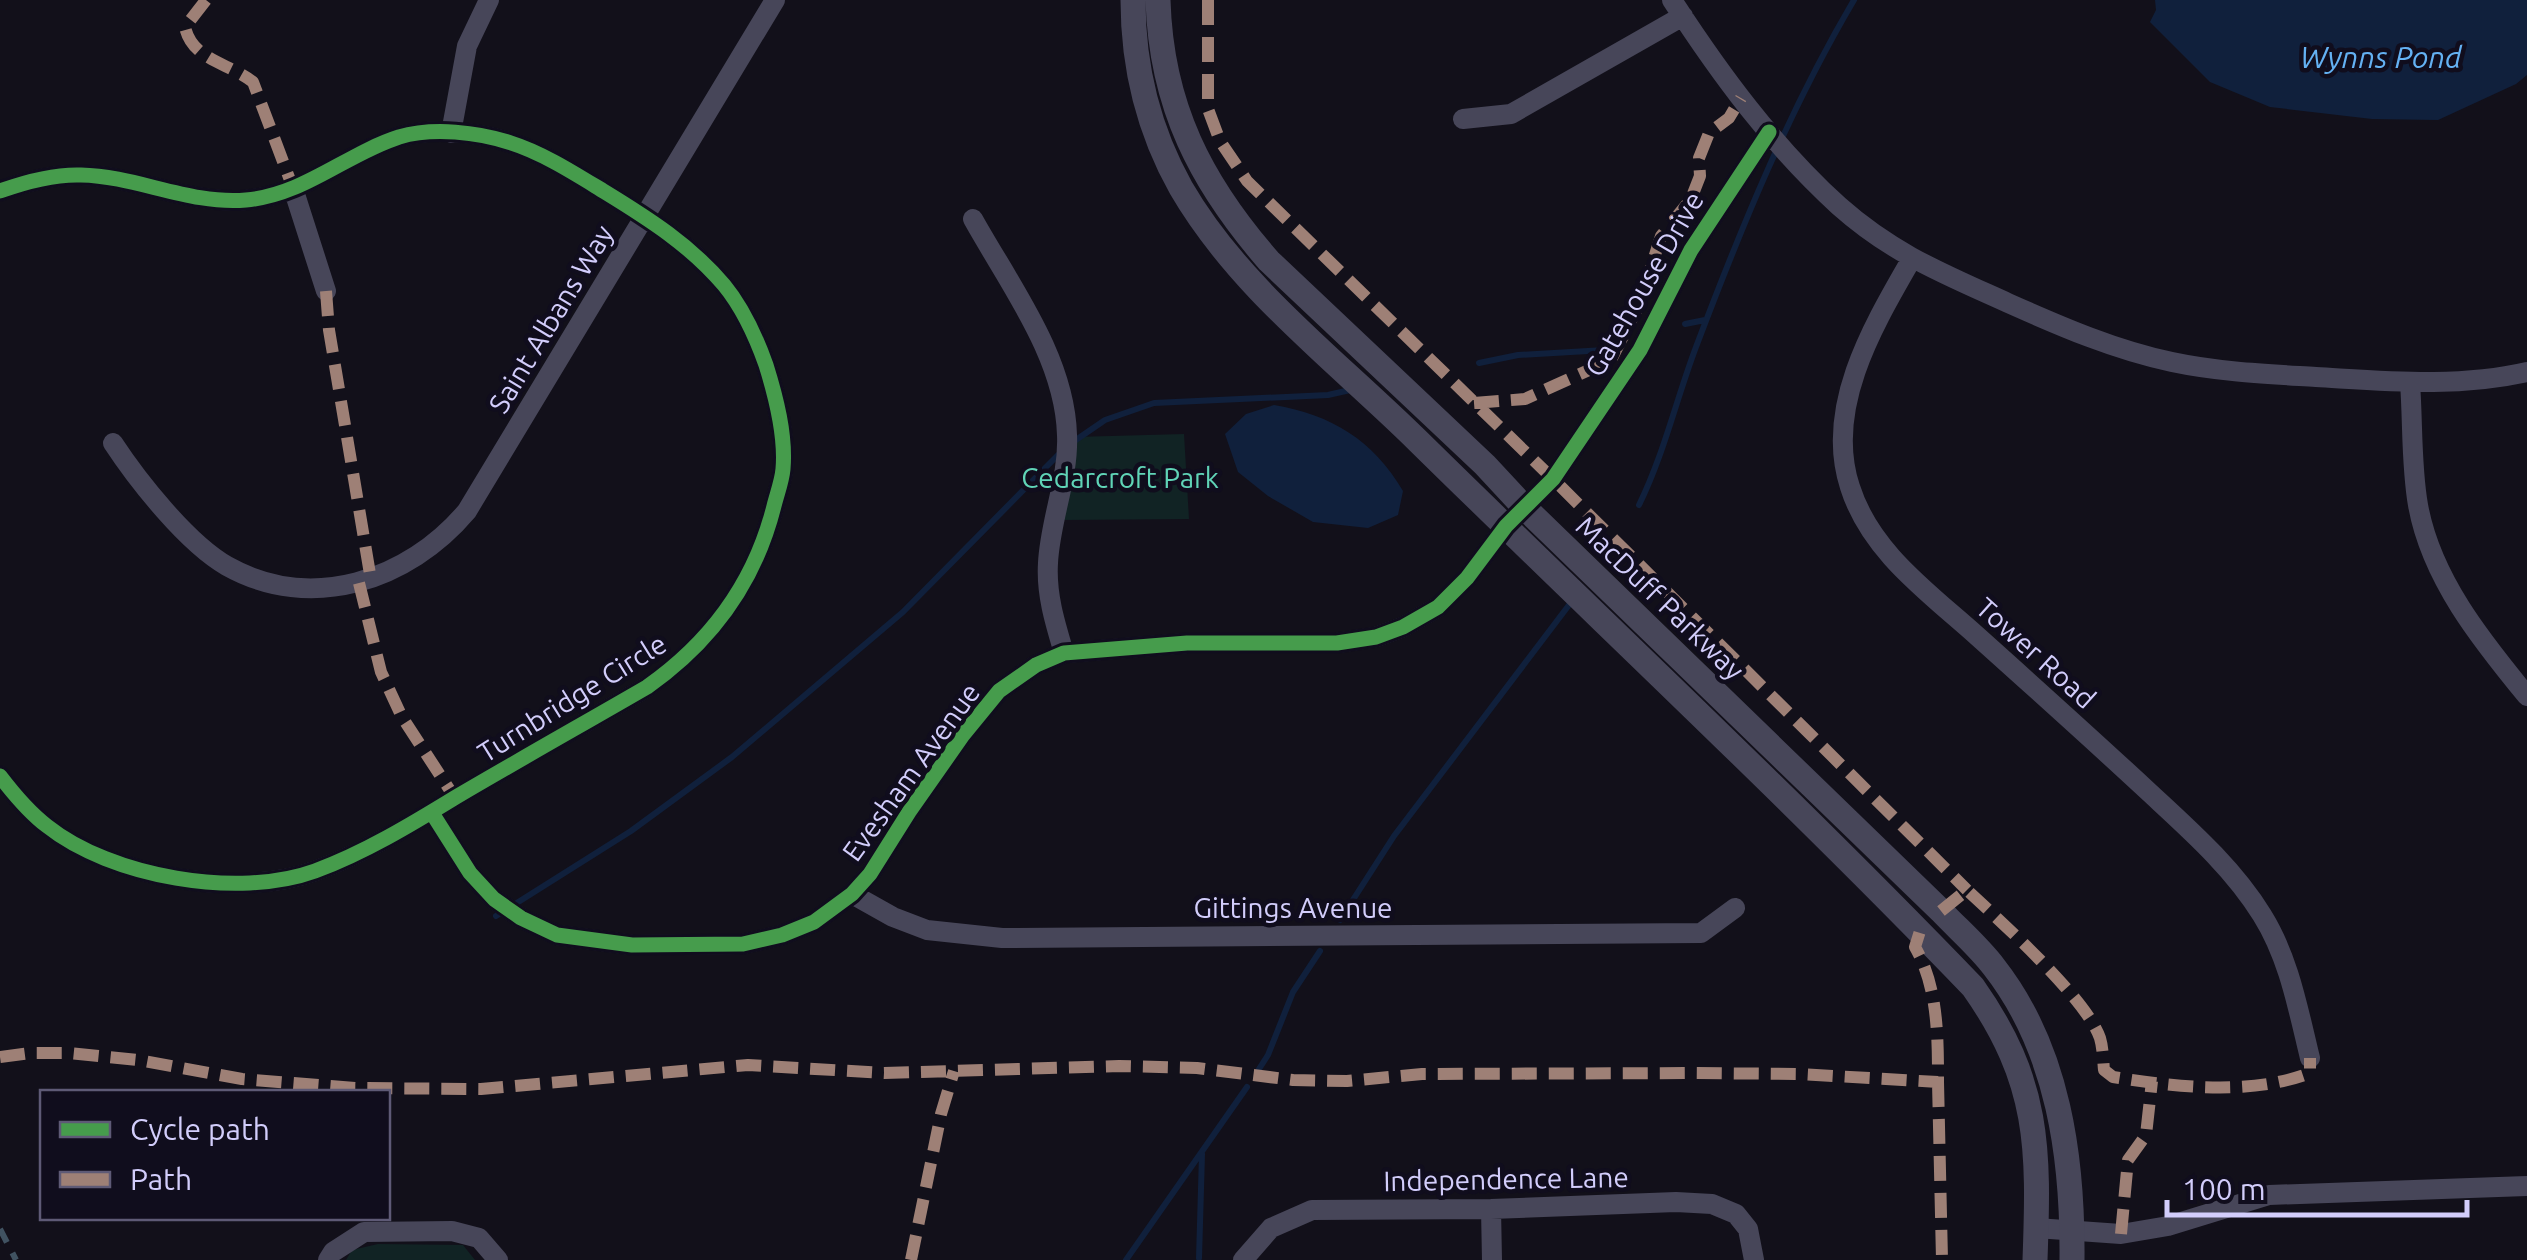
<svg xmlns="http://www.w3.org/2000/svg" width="2527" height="1260" font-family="Ubuntu,sans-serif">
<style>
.green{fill:#112324}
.water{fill:#10203c}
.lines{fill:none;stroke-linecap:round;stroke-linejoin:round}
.stream{stroke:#10203c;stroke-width:6}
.minor{stroke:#474659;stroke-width:20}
.tertiary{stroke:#474659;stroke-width:25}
.rail{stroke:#405261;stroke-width:6;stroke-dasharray:15 12;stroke-linecap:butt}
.quiet{stroke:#9e8076;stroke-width:12;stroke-dasharray:25 12;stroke-linecap:butt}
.cycleway-casing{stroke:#100d1d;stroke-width:21}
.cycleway{stroke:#469c4c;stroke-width:15}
.labels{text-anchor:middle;stroke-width:9;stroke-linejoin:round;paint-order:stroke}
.street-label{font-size:28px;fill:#d2cdfb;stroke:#100d1d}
.park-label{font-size:28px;fill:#60d4b7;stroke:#100d1d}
.water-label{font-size:30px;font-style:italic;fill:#64b1f3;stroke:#100d1d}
</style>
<rect width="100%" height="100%" fill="#12101a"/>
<path class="green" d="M 1184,434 L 1189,519 L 1061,520 L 1074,437 Z
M 378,1244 L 463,1245 L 475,1260 L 346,1260 L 352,1250 Z"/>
<path class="water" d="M 2155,0 L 2527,0 L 2527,75 L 2516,84 L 2438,120 L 2372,119 L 2270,107 L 2210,82 L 2150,22 L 2156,10 Z
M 1274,405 C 1332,415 1373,440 1403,491 L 1398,515 L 1368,528 L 1313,522 L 1268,496 L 1238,472 L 1225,434 L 1246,414 Z"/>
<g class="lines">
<path class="stream" d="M 1685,324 L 1705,320
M 1479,363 L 1518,355 L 1605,350
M 1070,444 L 1105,420 L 1154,403 L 1328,395 L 1350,390
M 1639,505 C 1664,454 1676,400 1696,347 C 1741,228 1789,110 1854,0
M 496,916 L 631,831 L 732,757 L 903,612 L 1061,452
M 1340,920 L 1394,836 L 1569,605
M 1259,1069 L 1268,1055 L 1293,992 L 1320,951
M 1199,1258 L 1202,1154
M 1126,1260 L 1247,1087"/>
<path class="minor" d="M 1672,0 C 1720,74 1773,146 1839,206 C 1893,254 1944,274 2008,303 C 2062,327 2115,350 2172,362 C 2219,372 2268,374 2316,377 C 2386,381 2458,388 2527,372
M 1463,119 L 1511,114 L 1683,16
M 451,133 L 467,46 L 489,0
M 293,188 L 326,291
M 0,191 C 25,182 54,174 81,175 C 136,176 190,205 246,200 C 304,195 346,154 399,137 C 433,127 478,132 511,143 C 543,153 577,175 605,192 C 649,219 690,245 724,285 C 743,308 756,337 766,365 C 776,397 786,435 783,469 C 782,481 777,494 774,506 C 755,582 711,642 647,687 C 583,724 519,760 456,797 C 412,824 364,853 315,871 C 238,899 111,877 47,826 C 30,813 13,793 0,776
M 973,219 C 1009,284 1065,357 1067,435 C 1069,478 1050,520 1048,563 C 1046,594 1055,623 1064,653
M 1911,260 C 1873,326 1824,408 1850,487 C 1870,551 1928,592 1976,635 C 2034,687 2092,739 2150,793 C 2190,830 2233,868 2262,915 C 2289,958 2298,1009 2310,1058
M 2410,383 C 2413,423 2411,465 2418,505 C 2431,578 2481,640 2527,696
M 113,443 C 138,481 187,543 227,566 C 311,613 408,581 467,511 L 775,0
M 432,813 L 470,873 L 494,899 L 521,918 L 557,935 L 632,945 L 743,944 L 782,935 L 814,922 L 852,894 L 870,874 L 909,812 L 963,735 L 999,691 L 1036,665 L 1064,653 L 1187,643 L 1337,643 L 1376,637 L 1403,627 L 1438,607 L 1467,578 L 1506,526 L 1553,479 L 1640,350 L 1691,250 L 1769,132
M 852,894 L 893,917 L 927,930 L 1002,938 L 1701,933 L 1735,908
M 1491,1209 L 1492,1260
M 2036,1228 L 2121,1234 L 2168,1226 L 2269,1195 L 2527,1186
M 328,1260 L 333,1252 L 364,1232 L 452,1231 L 479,1238 L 498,1260
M 1243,1260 L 1271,1228 L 1312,1210 L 1491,1209 L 1676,1202 L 1712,1204 L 1736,1214 L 1748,1229 L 1754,1260"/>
<path class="tertiary" d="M 1133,0 C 1133,66 1149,131 1181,188 C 1239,288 1337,361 1418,441 C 1603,623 1793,800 1973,987 C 2040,1082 2039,1148 2035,1260
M 1158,0 C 1161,106 1201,183 1269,261 L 1485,465 L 1524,507 L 1941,911 C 1958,929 1979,947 1994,967 C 2059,1050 2073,1159 2072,1260"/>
<path class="rail" d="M 0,1229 L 16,1260"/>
<path class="quiet" d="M 206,0 L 185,27 C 192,60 229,63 253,82 L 293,188
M 1208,0 L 1208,109 L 1220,141 L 1247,181 L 1553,479 L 1967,890
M 326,291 L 329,330 L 371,580
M 1474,403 L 1525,399 L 1611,360 L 1639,305 L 1661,236 L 1691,199 L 1700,176 L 1699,158 L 1709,133 L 1729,118 L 1741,98
M 359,583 L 381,672 L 402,717 L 455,798
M 1941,911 L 1967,890 C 2001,922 2086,998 2100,1038 C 2103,1048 2103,1060 2104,1070 L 2113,1077 C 2176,1087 2250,1096 2310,1073 L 2310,1058
M 0,1057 L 30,1053 L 69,1053 L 138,1060 L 242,1079 L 355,1088 L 481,1089 L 748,1065 L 884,1073 L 1119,1066 L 1197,1068 L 1293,1080 L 1347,1081 L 1422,1074 L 1694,1073 L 1799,1074 L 1938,1082 C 1938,1036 1938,987 1915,947 L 1920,931
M 1938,1082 L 1942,1260
M 2121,1234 L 2128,1160 L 2146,1135 L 2152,1081
M 911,1260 L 941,1114 L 954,1071"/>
<defs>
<path id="cycleway" d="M 0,191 C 25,182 54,174 81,175 C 136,176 190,205 246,200 C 304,195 346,154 399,137 C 433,127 478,132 511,143 C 543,153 577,175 605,192 C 649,219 690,245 724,285 C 743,308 756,337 766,365 C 776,397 786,435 783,469 C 782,481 777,494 774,506 C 755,582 711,642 647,687 C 583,724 519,760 456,797 C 412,824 364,853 315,871 C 238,899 111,877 47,826 C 30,813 13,793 0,776
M 432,813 L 470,873 L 494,899 L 521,918 L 557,935 L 632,945 L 743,944 L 782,935 L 814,922 L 852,894 L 870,874 L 909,812 L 963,735 L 999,691 L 1036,665 L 1064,653 L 1187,643 L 1337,643 L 1376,637 L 1403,627 L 1438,607 L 1467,578 L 1506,526 L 1553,479 L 1640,350 L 1691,250 L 1769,132"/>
</defs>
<use href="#cycleway" class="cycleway-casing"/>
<use href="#cycleway" class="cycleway"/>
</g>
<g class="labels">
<g class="street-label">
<text transform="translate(1644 284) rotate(-60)" y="10">Gatehouse Drive</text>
<text transform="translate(551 319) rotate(-59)" y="10">Saint Albans Way</text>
<text transform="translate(1660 598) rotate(44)" y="10">MacDuff Parkway</text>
<text transform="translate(2036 653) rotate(42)" y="10">Tower Road</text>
<text transform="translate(572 698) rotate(-32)" y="10">Turnbridge Circle</text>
<text transform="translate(911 772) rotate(-54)" y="10">Evesham Avenue</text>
<text x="1293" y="918">Gittings Avenue</text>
<text transform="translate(1506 1179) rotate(-1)" y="10">Independence Lane</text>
</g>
<g class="park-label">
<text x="1120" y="488">Cedarcroft Park</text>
</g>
<g class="water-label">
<text x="2381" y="68">Wynns Pond</text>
</g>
</g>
<rect x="40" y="1090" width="350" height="130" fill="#100d1d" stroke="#5e5a76" stroke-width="2.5"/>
<rect x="60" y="1122" width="50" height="15" fill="#469c4c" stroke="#5e5a76" stroke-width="2.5"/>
<text x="130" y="1140" font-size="30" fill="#d2cdfb">Cycle path</text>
<rect x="60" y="1172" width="50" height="15" fill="#9e8076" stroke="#5e5a76" stroke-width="2.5"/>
<text x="130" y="1190" font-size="30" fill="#d2cdfb">Path</text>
<path d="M2167 1200v15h300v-15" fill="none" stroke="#d2cdfb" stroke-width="5"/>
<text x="2182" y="1200" font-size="30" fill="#d2cdfb" stroke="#100d1d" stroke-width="8" paint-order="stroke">100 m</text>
</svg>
